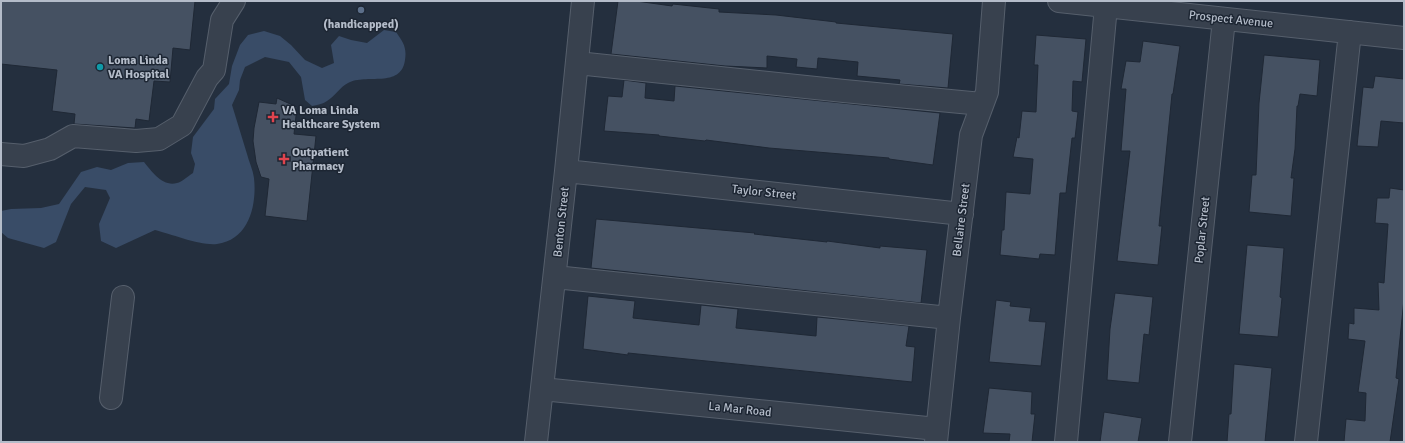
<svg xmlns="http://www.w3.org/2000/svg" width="1405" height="443" font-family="Signika,sans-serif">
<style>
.water{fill:#394c67}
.building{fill:#455162;stroke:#1f2835}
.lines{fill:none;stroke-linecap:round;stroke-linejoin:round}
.minor-casing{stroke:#565f6c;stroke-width:24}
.minor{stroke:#38414e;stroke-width:22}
.service-dot{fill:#5c6f8a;stroke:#1d2633;stroke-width:1.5}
.culture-dot{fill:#0f9aa8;stroke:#1d2633;stroke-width:1.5}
.health-dot{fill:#e0444e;stroke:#1d2633;stroke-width:1.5}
.labels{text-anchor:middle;stroke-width:3;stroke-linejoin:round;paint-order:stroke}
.street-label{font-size:12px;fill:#b4bcc9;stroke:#1d2633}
.poi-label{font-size:12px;font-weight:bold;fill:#b4bcc9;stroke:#1d2633;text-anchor:start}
</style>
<rect width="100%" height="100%" fill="#242f3e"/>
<path class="water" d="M 384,30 L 396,32 C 403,42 407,47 405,60 C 401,89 366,73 348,83 C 340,87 335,96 327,101 C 323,104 317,105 312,106 L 305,100 L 301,77 L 289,62 L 265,57 L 245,67 L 240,80 L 239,90 L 232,105 C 237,121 242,138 247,154 C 249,162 253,170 254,178 C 257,205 249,240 217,244 C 201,246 171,234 155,230 L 116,248 L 101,241 L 99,224 L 110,198 L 106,190 L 85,187 L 71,204 L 56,242 L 44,248 L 8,238 L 1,232 L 1,211 L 11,209 L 41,208 L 59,204 L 81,172 L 97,167 L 111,170 L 128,163 L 144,162 C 152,172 163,187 177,183 C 182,182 188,176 193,173 L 195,164 L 191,153 L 193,137 L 214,109 L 215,99 L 229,84 L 232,66 L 240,45 L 248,35 L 264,31 L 280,36 L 291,45 L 305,60 L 322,68 L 334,63 L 331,45 L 339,36 L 351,40 L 367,43 Z"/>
<path class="building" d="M 1,1 L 195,1 L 190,50 L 173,48 L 170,82 L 154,81 L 149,121 L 136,119 L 135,128 L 74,124 L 75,114 L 52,111 L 57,70 L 1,64 Z
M 618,1 L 636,1 L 672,6 L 673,4 L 719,9 L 719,12 L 776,15 L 836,22 L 836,23 L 953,34 L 948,88 L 899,84 L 900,80 L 857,76 L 858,62 L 818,58 L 817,69 L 796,67 L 797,59 L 767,56 L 767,68 L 725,66 L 611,54 Z
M 1036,35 L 1086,39 L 1082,82 L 1073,81 L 1072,111 L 1078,112 L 1075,138 L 1072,138 L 1066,193 L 1060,193 L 1055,255 L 1040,254 L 1039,259 L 1000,255 L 1002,230 L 1004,230 L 1006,192 L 1030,194 L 1033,159 L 1013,157 L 1017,137 L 1019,138 L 1022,111 L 1036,112 L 1038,65 L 1034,65 Z
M 1143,41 L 1180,46 L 1173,94 L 1172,94 L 1159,226 L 1162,226 L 1158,265 L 1117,261 L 1130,151 L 1121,151 L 1126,89 L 1121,89 L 1126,61 L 1140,62 Z
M 1264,55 L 1320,60 L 1317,96 L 1300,94 L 1298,106 L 1297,106 L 1295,149 L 1291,178 L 1294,178 L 1291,216 L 1249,212 L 1252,175 L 1256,175 L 1259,103 Z
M 1375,76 L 1404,79 L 1404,123 L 1381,121 L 1378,147 L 1357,146 L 1363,87 L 1373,88 Z
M 624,80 L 646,83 L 645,98 L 674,101 L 675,86 L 940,113 L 933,165 L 889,159 L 889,158 L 769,148 L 706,140 L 705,141 L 659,136 L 659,135 L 604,131 L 608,96 L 622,97 Z
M 277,98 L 297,107 L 294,134 L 316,136 L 307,221 L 265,216 L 269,179 L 261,177 L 256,162 L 253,141 L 254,128 L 259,102 L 276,104 Z
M 1390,188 L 1404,190 L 1404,299 L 1396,378 L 1399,379 L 1390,442 L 1344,442 L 1346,419 L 1365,421 L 1366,393 L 1358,392 L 1365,341 L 1348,339 L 1349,323 L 1354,324 L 1354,308 L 1379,310 L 1378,282 L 1384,283 L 1388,224 L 1375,223 L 1377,198 L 1389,198 Z
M 596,219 L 755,233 L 754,234 L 827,242 L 827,241 L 880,248 L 880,246 L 927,250 L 921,303 L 591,268 Z
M 1247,245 L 1284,248 L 1280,297 L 1282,298 L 1278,337 L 1239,334 Z
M 1115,293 L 1153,297 L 1149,335 L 1144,334 L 1139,383 L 1107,380 L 1110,329 Z
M 588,296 L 635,301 L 633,318 L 699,325 L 701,305 L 738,309 L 736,328 L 816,336 L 817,317 L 909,326 L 906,346 L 915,347 L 912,382 L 628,353 L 628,355 L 583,349 Z
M 996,300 L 1011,302 L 1010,306 L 1031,308 L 1029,321 L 1046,322 L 1041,366 L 989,362 Z
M 1234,364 L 1272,368 L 1265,442 L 1227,442 L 1229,414 L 1231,414 Z
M 989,388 L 1032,392 L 1031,414 L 1035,414 L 1032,442 L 1009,442 L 1010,434 L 983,433 Z
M 1104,412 L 1142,418 L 1138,442 L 1100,442 Z"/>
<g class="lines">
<defs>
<path id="minor" d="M 1059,1 L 1404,38
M 577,63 L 844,91 L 982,104
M 1,154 L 24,156 L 50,149 L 73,136 L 136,141 L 159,139 L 182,125 L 207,78 L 214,70 L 222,20 L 234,1
M 566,171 L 962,214
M 555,277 L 949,318
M 542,389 L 937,429
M 111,398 L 123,297
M 536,442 L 566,171 L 583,1
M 936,442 L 949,318 L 971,135 L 987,92 L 994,1
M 1066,442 L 1106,6
M 1180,442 L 1224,19
M 1306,442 L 1350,32"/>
</defs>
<use href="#minor" class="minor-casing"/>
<use href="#minor" class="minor"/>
</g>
<circle class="service-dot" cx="361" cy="10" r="4"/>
<circle class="culture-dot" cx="100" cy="67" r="4"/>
<g class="health-dot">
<path d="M271 111h4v4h4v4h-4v4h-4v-4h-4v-4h4z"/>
<path d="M282 153h4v4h4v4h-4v4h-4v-4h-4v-4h4z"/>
</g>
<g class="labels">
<g class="street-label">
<text transform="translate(1231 19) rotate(6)" y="4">Prospect Avenue</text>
<text transform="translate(764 192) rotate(6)" y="4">Taylor Street</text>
<text transform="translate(961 220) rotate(-83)" y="4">Bellaire Street</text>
<text transform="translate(561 222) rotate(-84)" y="4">Benton Street</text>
<text transform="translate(1202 230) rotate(-84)" y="4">Poplar Street</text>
<text transform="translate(740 409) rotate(6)" y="4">La Mar Road</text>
</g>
<g class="poi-label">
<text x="361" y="28" text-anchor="middle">(handicapped)</text>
<text x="108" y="64">Loma Linda<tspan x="108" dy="14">VA Hospital</tspan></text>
<text x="282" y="114">VA Loma Linda<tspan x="282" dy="14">Healthcare System</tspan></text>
<text x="292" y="156">Outpatient<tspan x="292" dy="14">Pharmacy</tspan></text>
</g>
</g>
<rect width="1405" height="443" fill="none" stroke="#b4bcc9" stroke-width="4"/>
</svg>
